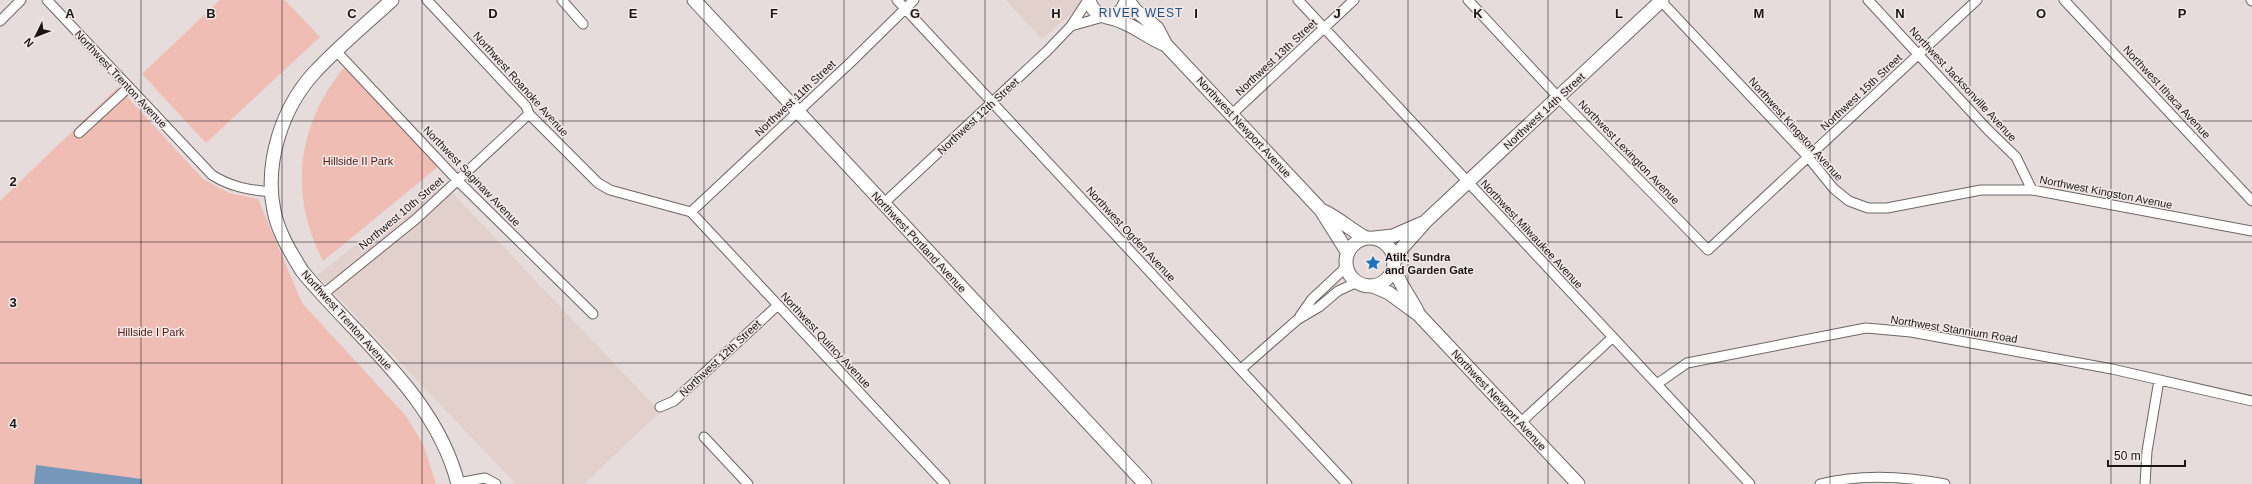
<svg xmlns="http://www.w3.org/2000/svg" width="2252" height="484" font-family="Arial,sans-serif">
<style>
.built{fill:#e1d0cc}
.green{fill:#f0bdb4}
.water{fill:#7797b8}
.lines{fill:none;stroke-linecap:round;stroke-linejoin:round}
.street-casing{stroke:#6e6665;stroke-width:11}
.secondary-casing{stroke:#6e6665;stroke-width:15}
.street{stroke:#fff;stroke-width:9}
.secondary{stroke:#fff;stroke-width:13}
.grid{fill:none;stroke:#191615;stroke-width:1;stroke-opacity:0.55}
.labels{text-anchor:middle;stroke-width:3;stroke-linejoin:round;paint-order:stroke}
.street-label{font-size:11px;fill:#191615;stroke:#f2e9e8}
.park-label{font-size:11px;fill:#541810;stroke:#f2e9e8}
.poi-label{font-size:11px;font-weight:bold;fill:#191615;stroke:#f2e9e8;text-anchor:start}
.neighbourhood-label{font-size:12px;letter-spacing:1px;fill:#1a5082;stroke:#f2e9e8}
.grid-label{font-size:13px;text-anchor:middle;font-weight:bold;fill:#191615;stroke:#f2e9e8;stroke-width:3;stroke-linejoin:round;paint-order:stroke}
</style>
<rect width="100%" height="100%" fill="#e5dcdb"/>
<path class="built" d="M 1006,0 L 1084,0 L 1085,2 L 1042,39 Z
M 439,179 L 660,412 L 584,484 L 516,484 L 317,275 L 402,210 Z"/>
<path class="green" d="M 220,0 L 285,0 L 320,37 L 206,143 L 142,74 Z
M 346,65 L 439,166 L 323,261 C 288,193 297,124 346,65 Z
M 118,87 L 203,179 L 229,193 L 258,199 L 302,303 L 406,416 L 424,446 L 436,484 L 0,484 L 0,201 Z"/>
<path class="water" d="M 36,465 L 142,479 L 142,484 L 34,484 Z"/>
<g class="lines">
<defs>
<path id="street" d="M 47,0 L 212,175 C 231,187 249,190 272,192
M 427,0 L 526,106 L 529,114 L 598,183 L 610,190 L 691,212 L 945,484
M 562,0 L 583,24
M 897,0 L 1347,484
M 1298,0 L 1750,484
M 1468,0 L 1559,98 L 1708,250 L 1977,0
M 1660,0 L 1808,157 L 1834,189 L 1849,201 L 1868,208 L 1887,208 L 1981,190 L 2032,190 L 2252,231
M 1868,0 L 1988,130 L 2016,157 L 2032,190
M 2064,0 L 2252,201
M 2251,0 L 2252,1
M 0,21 L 21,0
M 1071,26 L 1103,17
M 336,51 L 458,181 L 593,314
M 1232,114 L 1354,0
M 79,133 L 129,87
M 883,204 L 1047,51 L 1071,26 L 1088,0
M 691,212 L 851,62 L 914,0
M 322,295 L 416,219 L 529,114
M 1300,316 L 1312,299 L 1343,270 L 1347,260
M 1241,369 L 1297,320 L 1319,307 L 1338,291 L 1353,284 L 1361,284
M 1657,384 L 1687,363 L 1866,328 L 1911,332 L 2112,369 L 2252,401
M 660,407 L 674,401 L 778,305
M 1520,423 L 1613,337
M 704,437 L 748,484
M 458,483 L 485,478 L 496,484
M 1820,484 C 1860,474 1904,476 1945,484
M 2145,484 L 2147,451 L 2159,380"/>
<path id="secondary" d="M 392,0 C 366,24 338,47 314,73 C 282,108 264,163 274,211 C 278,232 291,253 302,271 C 358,339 436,396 458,484
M 694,0 L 1145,484
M 1089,0 C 1092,12 1100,16 1111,18 L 1122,10 L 1127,0
M 1128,0 L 1135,10 L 1157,28 L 1166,45 L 1321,210 L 1348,253
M 1111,18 C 1132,23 1146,37 1166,45
M 1321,210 C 1338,217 1350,230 1366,238
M 1374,238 L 1393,236 L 1423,223
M1346 262a24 24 0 1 1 48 0a24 24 0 1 1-48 0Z
M 1394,262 L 1402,248 L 1426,221 L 1662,0
M 1394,267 C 1399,285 1412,299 1419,315
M 1373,286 L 1389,293 L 1419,315 L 1578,484"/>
</defs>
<use href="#street" class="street-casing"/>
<use href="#secondary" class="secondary-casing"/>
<use href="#street" class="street"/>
<use href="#secondary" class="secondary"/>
</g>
<path class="grid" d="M 141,0 L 141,484M 282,0 L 282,484M 422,0 L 422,484M 563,0 L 563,484M 704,0 L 704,484M 844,0 L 844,484M 985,0 L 985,484M 1126,0 L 1126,484M 1267,0 L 1267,484M 1408,0 L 1408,484M 1548,0 L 1548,484M 1689,0 L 1689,484M 1830,0 L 1830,484M 1970,0 L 1970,484M 2111,0 L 2111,484M 0,121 L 2252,121M 0,242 L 2252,242M 0,363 L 2252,363"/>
<defs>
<symbol id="sight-bare" viewBox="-9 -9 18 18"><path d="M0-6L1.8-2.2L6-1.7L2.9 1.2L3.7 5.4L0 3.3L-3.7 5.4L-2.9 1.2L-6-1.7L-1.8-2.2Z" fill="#1a74c1" stroke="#f2e9e8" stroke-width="2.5" paint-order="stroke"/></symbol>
</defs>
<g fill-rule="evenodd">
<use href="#sight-bare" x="1362" y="252" width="22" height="22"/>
</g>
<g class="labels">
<g class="street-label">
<text transform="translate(1276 57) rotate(-43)" y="4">Northwest 13th Street</text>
<text transform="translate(121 79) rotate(47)" y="4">Northwest Trenton Avenue</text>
<text transform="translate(521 84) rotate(48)" y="4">Northwest Roanoke Avenue</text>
<text transform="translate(1963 84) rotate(47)" y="4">Northwest Jacksonville Avenue</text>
<text transform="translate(1861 92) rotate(-43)" y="4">Northwest 15th Street</text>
<text transform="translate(2167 92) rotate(47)" y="4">Northwest Ithaca Avenue</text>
<text transform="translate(795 98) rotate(-43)" y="4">Northwest 11th Street</text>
<text transform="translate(1544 111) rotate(-43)" y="4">Northwest 14th Street</text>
<text transform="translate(978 116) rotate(-43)" y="4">Northwest 12th Street</text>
<text transform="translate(1244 127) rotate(47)" y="4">Northwest Newport Avenue</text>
<text transform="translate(1796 129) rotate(48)" y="4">Northwest Kingston Avenue</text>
<text transform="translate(1629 152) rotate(46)" y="4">Northwest Lexington Avenue</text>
<text transform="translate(472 176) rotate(46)" y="4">Northwest Saginaw Avenue</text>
<text transform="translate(2106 192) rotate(11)" y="4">Northwest Kingston Avenue</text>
<text transform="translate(401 213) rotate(-40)" y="4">Northwest 10th Street</text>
<text transform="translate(1131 234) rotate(47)" y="4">Northwest Ogden Avenue</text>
<text transform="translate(1532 234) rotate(47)" y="4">Northwest Milwaukee Avenue</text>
<text transform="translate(919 242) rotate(47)" y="4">Northwest Portland Avenue</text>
<text transform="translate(347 320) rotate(48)" y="4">Northwest Trenton Avenue</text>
<text transform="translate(1954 329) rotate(9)" y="4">Northwest Stannium Road</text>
<text transform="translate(826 340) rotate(47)" y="4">Northwest Quincy Avenue</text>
<text transform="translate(720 358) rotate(-43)" y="4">Northwest 12th Street</text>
<text transform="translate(1499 400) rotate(47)" y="4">Northwest Newport Avenue</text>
</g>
<g class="park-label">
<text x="358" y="165">Hillside II Park</text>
<text x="151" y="336">Hillside I Park</text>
</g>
<g class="poi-label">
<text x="1385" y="261">Atilt, Sundra<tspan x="1385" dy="13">and Garden Gate</tspan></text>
</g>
<g class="neighbourhood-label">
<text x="1141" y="17">RIVER WEST</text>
</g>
</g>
<g class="grid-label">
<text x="70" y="18">A</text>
<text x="211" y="18">B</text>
<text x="352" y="18">C</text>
<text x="493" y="18">D</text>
<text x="633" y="18">E</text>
<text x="774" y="18">F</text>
<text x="915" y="18">G</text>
<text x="1056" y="18">H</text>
<text x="1196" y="18">I</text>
<text x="1337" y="18">J</text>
<text x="1478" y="18">K</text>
<text x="1619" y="18">L</text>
<text x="1759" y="18">M</text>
<text x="1900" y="18">N</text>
<text x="2041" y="18">O</text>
<text x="2182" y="18">P</text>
<text x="13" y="186">2</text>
<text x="13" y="307">3</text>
<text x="13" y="428">4</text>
</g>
<g transform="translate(36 36) rotate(227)" stroke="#f2e9e8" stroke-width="3" paint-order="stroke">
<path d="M0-3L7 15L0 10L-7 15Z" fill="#191615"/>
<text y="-6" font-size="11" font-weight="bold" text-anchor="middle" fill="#191615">N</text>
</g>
<path d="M2108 460v6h77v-6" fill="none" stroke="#191615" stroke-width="2"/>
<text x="2114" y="460" font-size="12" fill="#191615" stroke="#f2e9e8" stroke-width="3" paint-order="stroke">50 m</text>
</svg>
